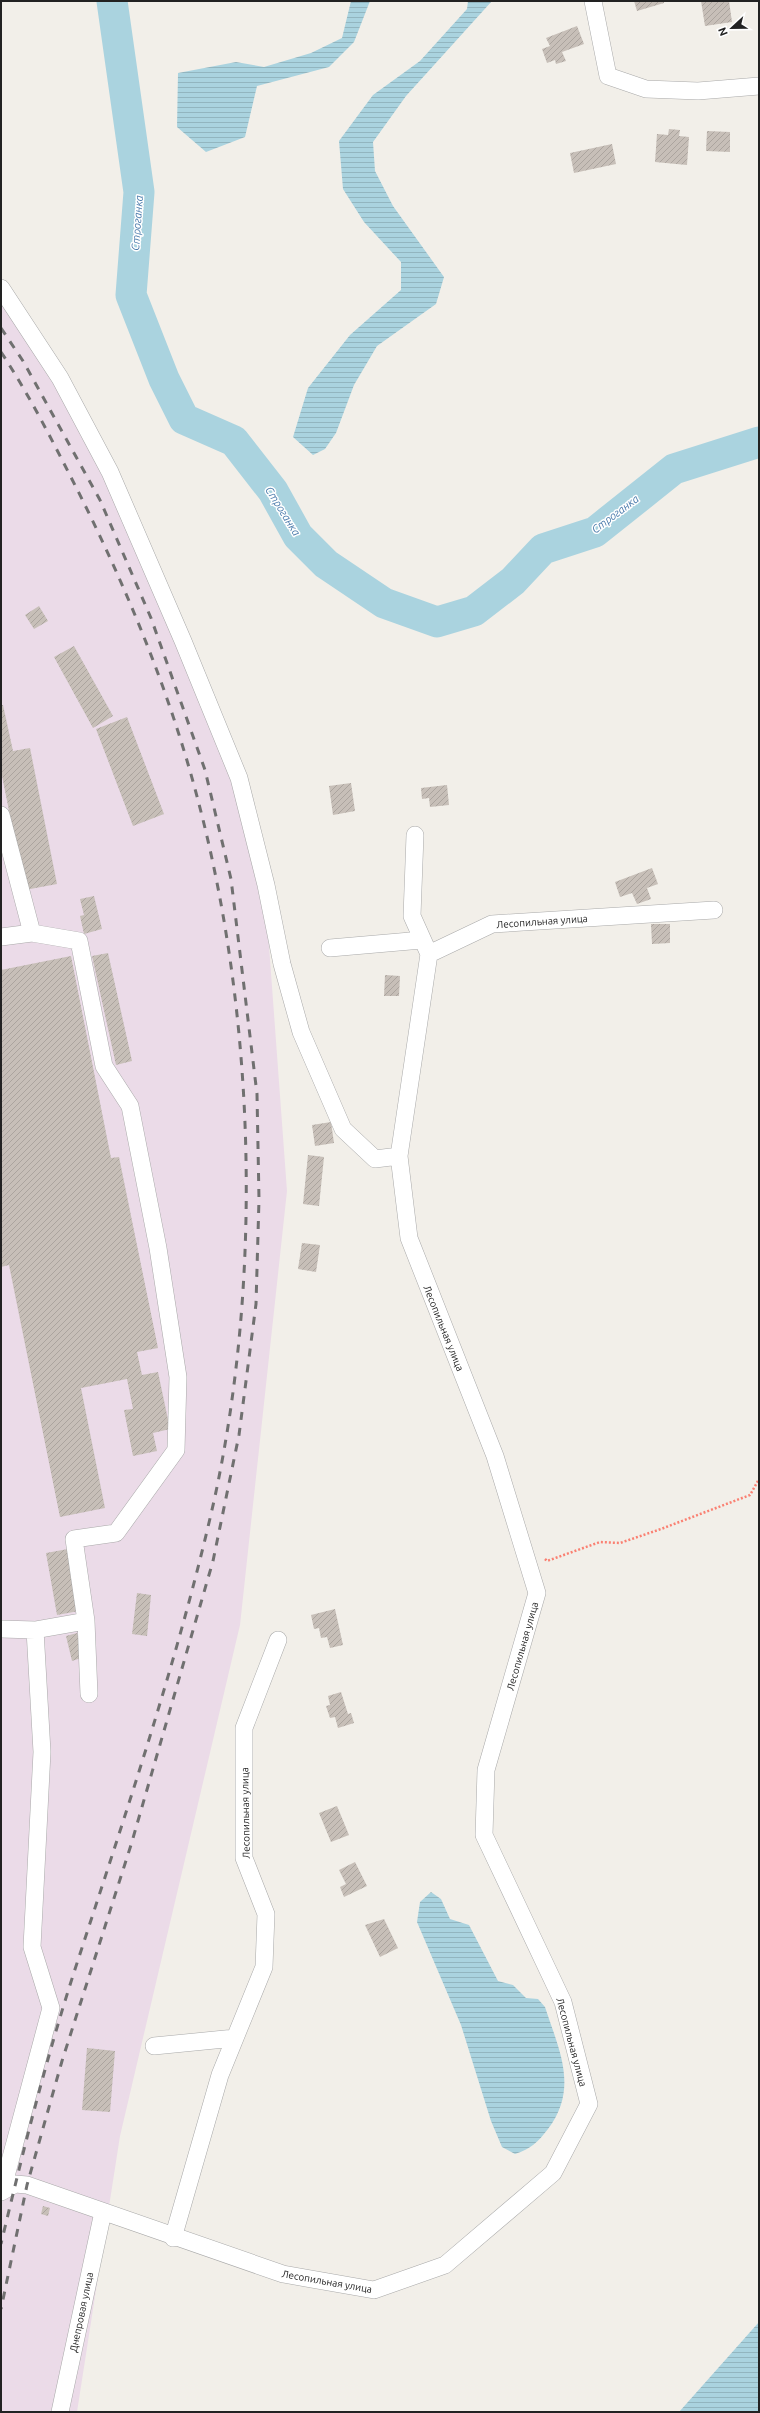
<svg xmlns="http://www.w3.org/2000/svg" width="760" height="2413" font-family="Ubuntu,sans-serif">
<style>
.railway{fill:#ebdbe8}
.water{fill:url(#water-rules)}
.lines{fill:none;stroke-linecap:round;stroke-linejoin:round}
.river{stroke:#aad3df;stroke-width:31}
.building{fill:url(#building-hatch)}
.minor-casing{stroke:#a9a9a9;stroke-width:18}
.path{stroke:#fa8072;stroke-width:2.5;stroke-dasharray:2 2;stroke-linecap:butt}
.minor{stroke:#fff;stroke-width:17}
.rail{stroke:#707070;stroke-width:3;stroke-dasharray:8 8;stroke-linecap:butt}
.labels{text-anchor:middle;stroke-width:3;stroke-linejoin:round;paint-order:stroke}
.street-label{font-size:10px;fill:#222;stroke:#fff}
.water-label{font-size:11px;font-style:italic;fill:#4a7aab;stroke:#fff}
</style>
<defs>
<pattern id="water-rules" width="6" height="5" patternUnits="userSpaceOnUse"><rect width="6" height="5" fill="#aad3df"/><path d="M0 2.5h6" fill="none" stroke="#92b5bf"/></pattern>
<pattern id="building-hatch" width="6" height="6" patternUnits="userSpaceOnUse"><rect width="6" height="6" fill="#c7bfb8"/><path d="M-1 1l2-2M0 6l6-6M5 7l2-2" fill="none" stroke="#aba49e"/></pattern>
</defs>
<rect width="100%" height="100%" fill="#f2efe9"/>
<path class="railway" d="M 1,280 L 185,629 L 263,864 L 287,1191 L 240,1625 L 120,2136 L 77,2412 L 1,2412 Z"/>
<path class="water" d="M 351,1 L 370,1 L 354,42 L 329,67 L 257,86 L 245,137 L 206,152 L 177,127 L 178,73 L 236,62 L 264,67 L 311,53 L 342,38 Z
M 468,1 L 492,1 L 406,96 L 373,142 L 375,171 L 393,206 L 444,277 L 436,304 L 377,346 L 354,385 L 336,433 L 325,449 L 313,455 L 293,437 L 308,388 L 350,335 L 401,290 L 401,262 L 364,222 L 343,189 L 339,141 L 373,95 L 420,61 L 467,9 Z
M 431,1892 L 441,1899 L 450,1919 L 469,1925 L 498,1981 L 513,1985 L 526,1998 L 538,1999 L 545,2007 C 559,2050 579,2088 548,2129 C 538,2142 531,2149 515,2154 L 502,2147 L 491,2121 L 461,2025 L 417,1922 L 420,1902 Z
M 759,2322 L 759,2412 L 679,2412 Z"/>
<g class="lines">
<path class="river" d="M 112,1 L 139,192 L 131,295 L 164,379 L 184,419 L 234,441 L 273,491 L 298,536 L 326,564 L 384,603 L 437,622 L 474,611 L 513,581 L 543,549 L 595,532 L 674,469 L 759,442"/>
</g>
<path class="building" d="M 634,1 L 664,1 L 664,3 L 637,11 Z
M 701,1 L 729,1 L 732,22 L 705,26 Z
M 577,26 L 584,44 L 562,52 L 566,61 L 556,64 L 555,60 L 547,63 L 542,49 L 550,46 L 546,38 Z
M 669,129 L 680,130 L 679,136 L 689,137 L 687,165 L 655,162 L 657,134 L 668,135 Z
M 707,131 L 730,132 L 730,152 L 706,151 Z
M 612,144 L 616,164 L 574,173 L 570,153 Z
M 39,606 L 48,621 L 34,629 L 25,615 Z
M 74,646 L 113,716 L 93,728 L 54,657 Z
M 1,705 L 3,705 L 13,751 L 30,748 L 57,884 L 25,890 L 1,771 Z
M 127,717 L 164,814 L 133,826 L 96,729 Z
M 351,783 L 355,811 L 333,815 L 329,786 Z
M 447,785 L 449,805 L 430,807 L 429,798 L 422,799 L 421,788 Z
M 652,868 L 658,884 L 647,888 L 651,899 L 637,904 L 632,893 L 620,897 L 615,882 Z
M 94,896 L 102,929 L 84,934 L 80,916 L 84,915 L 80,899 Z
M 651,924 L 670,924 L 670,943 L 652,944 Z
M 108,953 L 132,1061 L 116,1065 L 92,956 Z
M 71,956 L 111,1158 L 119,1157 L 158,1348 L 137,1352 L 142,1375 L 158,1372 L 170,1429 L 153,1433 L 157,1451 L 133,1456 L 124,1410 L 133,1409 L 127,1379 L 81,1388 L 105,1508 L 60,1517 L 9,1265 L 1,1267 L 1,970 Z
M 385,975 L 400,976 L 399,996 L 384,996 Z
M 331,1122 L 334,1143 L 315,1146 L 312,1125 Z
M 308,1155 L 324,1157 L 319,1206 L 303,1204 Z
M 302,1243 L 320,1245 L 316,1272 L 298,1269 Z
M 68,1549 L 79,1611 L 57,1615 L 46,1553 Z
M 137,1593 L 151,1595 L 147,1636 L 132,1634 Z
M 335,1609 L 343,1645 L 330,1648 L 327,1637 L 321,1638 L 319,1628 L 314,1629 L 311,1615 Z
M 77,1633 L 84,1657 L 72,1661 L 66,1636 Z
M 341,1692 L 348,1714 L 351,1713 L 354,1723 L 338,1728 L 335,1717 L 330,1718 L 326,1706 L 330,1705 L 328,1696 Z
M 337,1806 L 349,1835 L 331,1842 L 319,1813 Z
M 355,1862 L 367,1886 L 344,1897 L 340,1887 L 346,1884 L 339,1870 Z
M 384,1919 L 398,1948 L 380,1957 L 365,1925 Z
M 87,2048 L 115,2051 L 110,2112 L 82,2110 Z
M 43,2206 L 50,2208 L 48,2216 L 41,2214 Z"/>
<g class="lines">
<defs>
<path id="minor" d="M 593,1 L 608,76 L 646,89 L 698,91 L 759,86
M 1,288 L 60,378 L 110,472 L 183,641 L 239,778 L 266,885 L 282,964 L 301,1032 L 343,1129 L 375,1159 L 399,1156
M 1,815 L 32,933 L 1,937
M 415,835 L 412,916 L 429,954
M 32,933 L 79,941 L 104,1066 L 130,1106 L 158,1248 L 178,1377 L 176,1450 L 116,1533 L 74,1539 L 86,1621 L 35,1630
M 330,948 L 422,940
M 86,1621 L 89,1694
M 1,1629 L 35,1630 L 42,1752 L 32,1947 L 51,2008 L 2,2191
M 154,2046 L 235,2038
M 1,2192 L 15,2184 L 27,2185 L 283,2274 L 374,2290 L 445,2265 L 553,2173 L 589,2104 L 563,2002 L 484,1835 L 486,1770 L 537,1593 L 495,1456 L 409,1238 L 399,1156 L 429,954 L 492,924 L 714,910
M 173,2238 L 220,2075 L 264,1967 L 266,1914 L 244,1858 L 244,1728 L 278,1640
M 60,2412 L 103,2212"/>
</defs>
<use href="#minor" class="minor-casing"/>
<path class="path" d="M 545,1559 L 547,1561 L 600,1542 L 620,1543 L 661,1529 L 750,1495 L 759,1479"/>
<use href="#minor" class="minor"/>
<path class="rail" d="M 1,328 L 23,361 L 100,500 L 151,618 L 205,770 L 231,879 L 257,1094 L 259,1199 L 256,1304 L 239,1435 L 213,1561 L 131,1845 L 62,2061 L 27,2185 L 1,2309
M 1,352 C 30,396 54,444 78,491 C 128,591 171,695 199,804 C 256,1023 262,1281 214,1501 C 179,1656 128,1806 79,1957 C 48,2051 24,2147 1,2244"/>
</g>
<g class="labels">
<g class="street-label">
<text transform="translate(542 921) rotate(-4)" y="4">Лесопильная улица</text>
<text transform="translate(444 1328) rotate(68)" y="4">Лесопильная улица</text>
<text transform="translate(522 1646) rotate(-74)" y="4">Лесопильная улица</text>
<text transform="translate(245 1813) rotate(-91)" y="4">Лесопильная улица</text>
<text transform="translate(572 2042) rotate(75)" y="4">Лесопильная улица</text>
<text transform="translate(327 2281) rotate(10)" y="4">Лесопильная улица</text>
<text transform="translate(81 2312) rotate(-78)" y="4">Днепровая улица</text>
</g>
<g class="water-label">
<text transform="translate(137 223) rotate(-86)" y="4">Строганка</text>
<text transform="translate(283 511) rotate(58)" y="4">Строганка</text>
<text transform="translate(615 514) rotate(-37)" y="4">Строганка</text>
</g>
</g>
<rect width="760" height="2413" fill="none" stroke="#222222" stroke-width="4"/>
<g transform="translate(732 28) rotate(248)" stroke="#ffffff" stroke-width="3" paint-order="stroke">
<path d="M0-3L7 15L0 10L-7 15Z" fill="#222222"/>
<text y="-6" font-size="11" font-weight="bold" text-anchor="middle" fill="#222222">N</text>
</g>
</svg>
